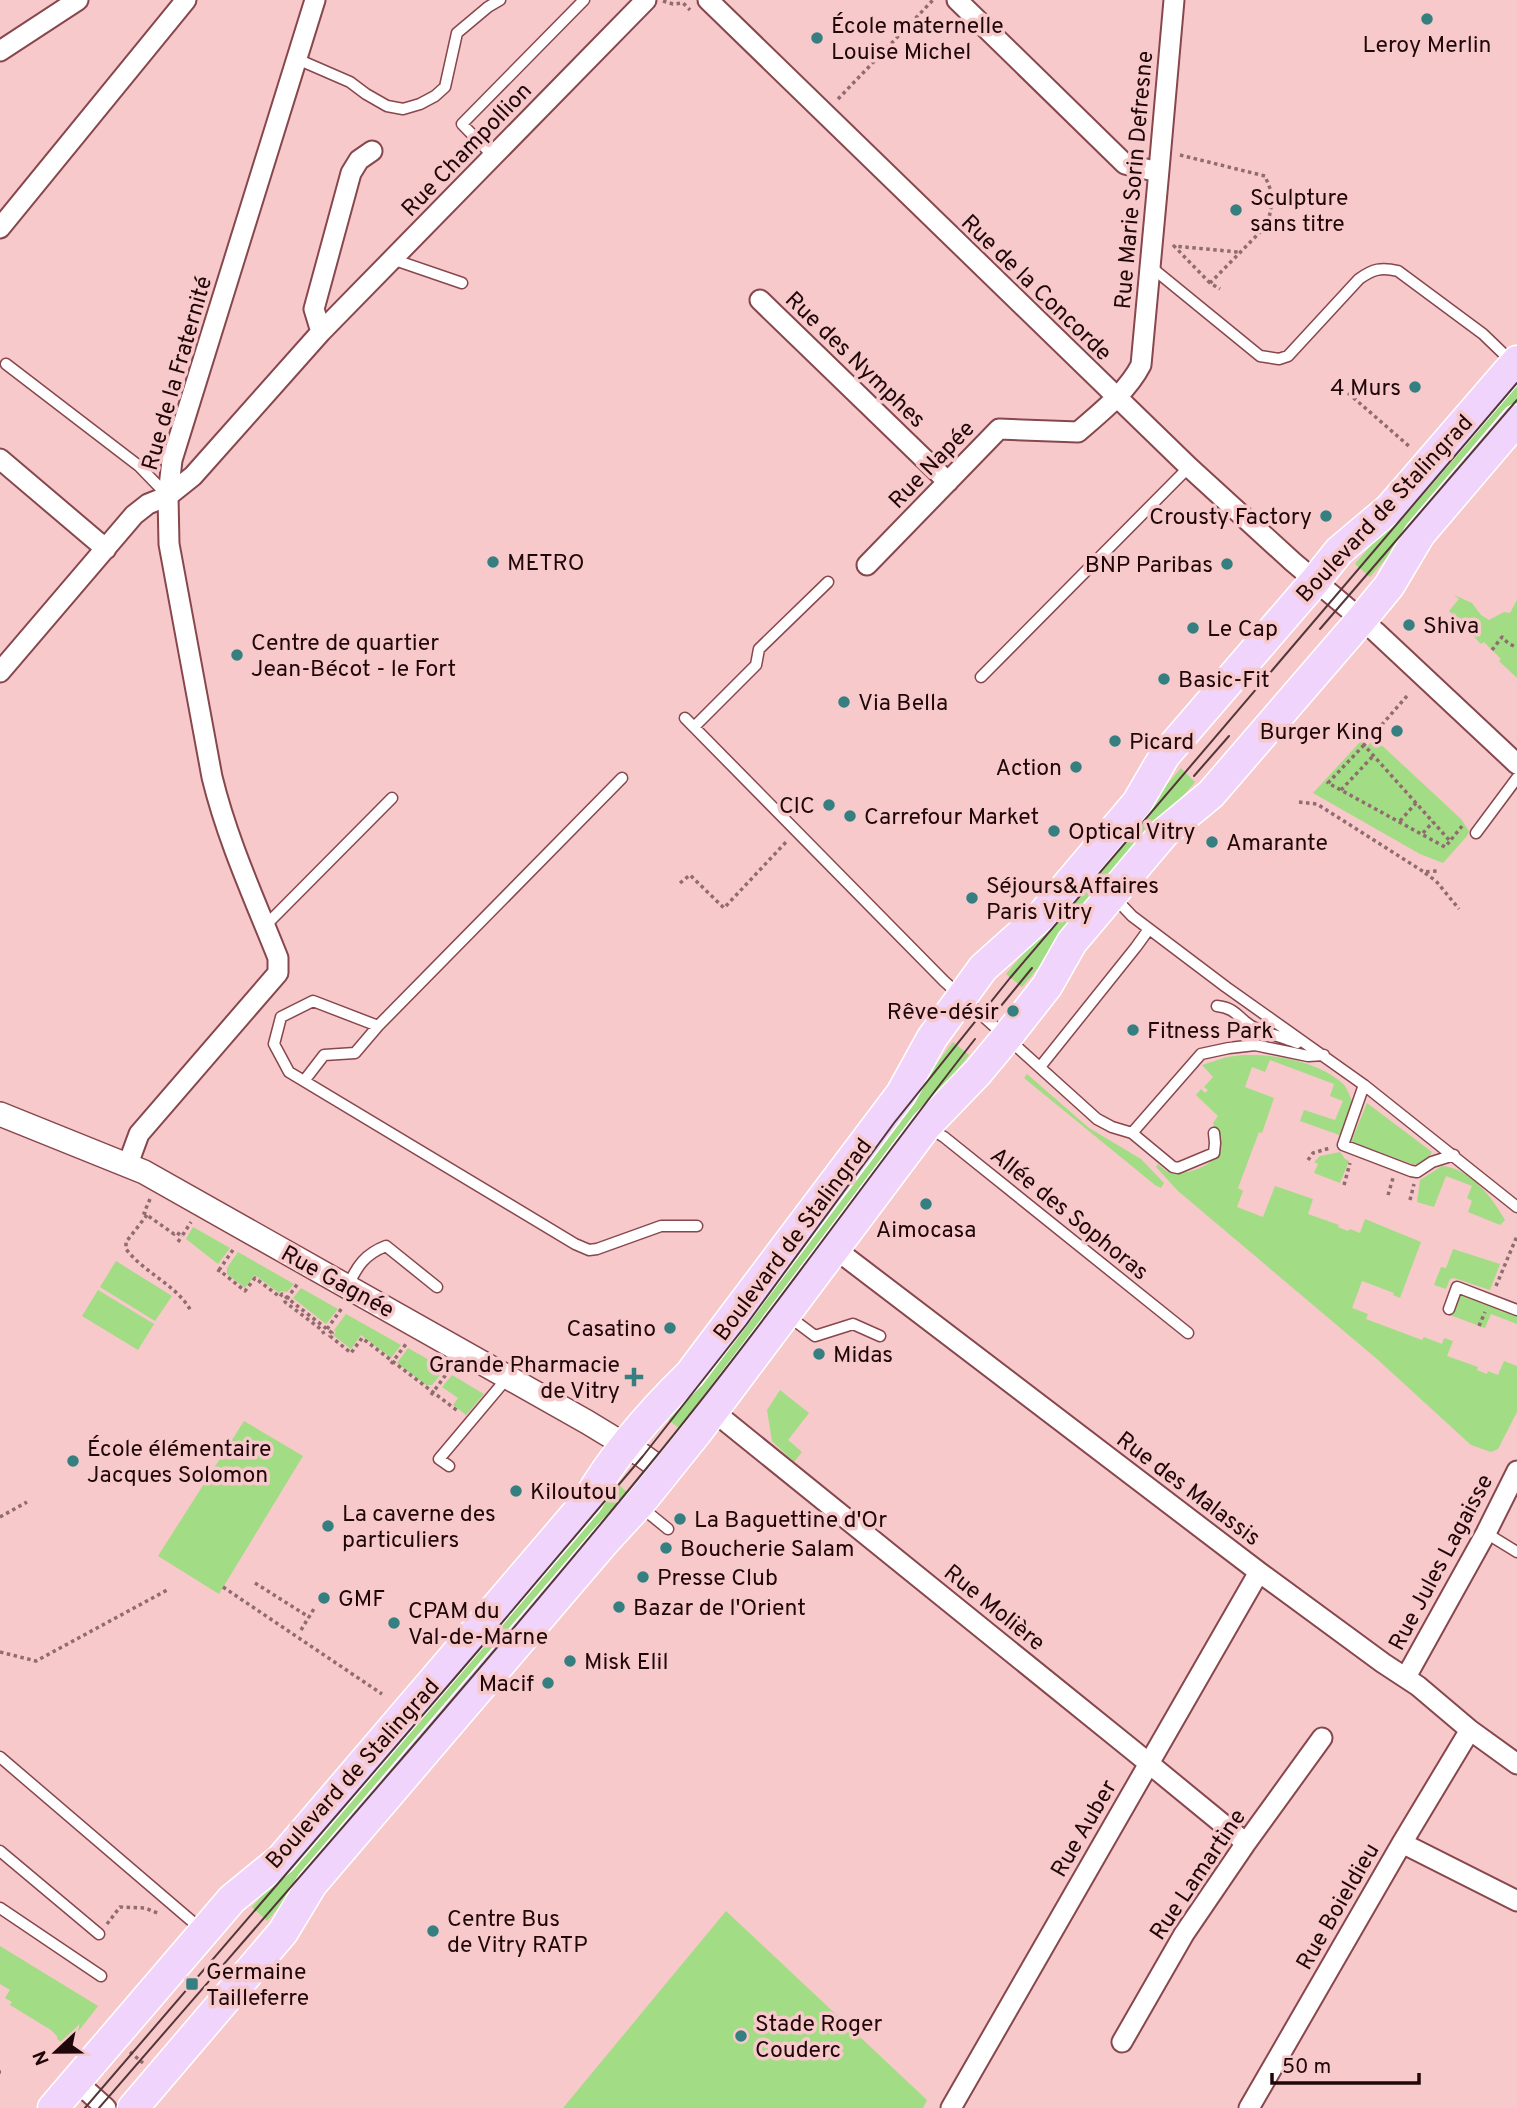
<svg xmlns="http://www.w3.org/2000/svg" width="1517" height="2108" font-family="Overpass,sans-serif">
<style>
.green{fill:#a2dc85}
.lines{fill:none;stroke-linecap:round;stroke-linejoin:round}
.service-casing{stroke:#87474c;stroke-width:13}
.minor-casing{stroke:#87474c;stroke-width:23}
.tertiary-casing{stroke:#87474c;stroke-width:26}
.primary-casing{stroke:#fff;stroke-width:33}
.path{stroke:#906c6f;stroke-width:3.5;stroke-dasharray:3.5 3.5;stroke-linecap:butt}
.service{stroke:#fff;stroke-width:10}
.minor{stroke:#fff;stroke-width:19}
.tertiary{stroke:#fff;stroke-width:23}
.primary{stroke:#f0d4fc;stroke-width:30}
.tram{stroke:#543638;stroke-width:2}
.poi-dot{fill:#367f80;stroke:#f7c9cb;stroke-width:2.5}
.labels{text-anchor:middle;stroke-width:7;stroke-linejoin:round;paint-order:stroke}
.poi-label{font-size:23px;fill:#20070a;stroke:#f7c9cb;text-anchor:start}
.street-label{font-size:23px;fill:#20070a;stroke:#f7c9cb}
</style>
<rect width="100%" height="100%" fill="#f7c9cb"/>
<path class="green" d="M 1517,375 L 1517,407 L 1370,577 L 1355,564 Z
M 1454,595 L 1472,603 L 1481,615 L 1489,620 L 1504,612 L 1510,613 L 1517,600 L 1517,678 L 1499,661 L 1501,659 L 1484,642 L 1481,644 L 1449,611 L 1459,599 Z
M 1375,739 L 1461,819 L 1469,831 L 1467,836 L 1443,863 L 1420,854 L 1313,793 L 1361,741 L 1367,746 Z
M 1181,768 L 1195,782 L 1022,987 L 1006,974 Z
M 953,1042 L 969,1055 L 683,1431 L 667,1419 Z
M 1243,1055 C 1275,1054 1316,1061 1341,1082 C 1347,1087 1349,1094 1352,1101 L 1342,1136 L 1300,1121 L 1304,1110 L 1335,1120 L 1343,1101 L 1330,1096 L 1334,1084 L 1270,1060 L 1265,1072 L 1252,1067 L 1245,1087 L 1274,1098 L 1262,1133 L 1259,1132 L 1238,1188 L 1243,1191 L 1237,1207 L 1263,1217 L 1275,1186 L 1313,1199 L 1308,1214 L 1339,1225 L 1338,1227 L 1348,1231 L 1350,1229 L 1360,1233 L 1365,1219 L 1421,1242 L 1400,1298 L 1393,1295 L 1394,1293 L 1362,1281 L 1352,1308 L 1368,1314 L 1366,1319 L 1422,1340 L 1424,1337 L 1442,1344 L 1444,1338 L 1453,1341 L 1447,1356 L 1478,1367 L 1477,1370 L 1487,1374 L 1488,1371 L 1498,1375 L 1504,1361 L 1517,1366 L 1517,1412 L 1498,1449 L 1491,1452 L 1471,1445 L 1377,1359 L 1178,1191 L 1156,1167 L 1158,1164 C 1162,1168 1166,1172 1172,1173 C 1186,1175 1215,1166 1219,1150 C 1221,1141 1215,1131 1213,1123 L 1218,1116 L 1196,1095 L 1201,1089 L 1205,1093 L 1208,1090 L 1204,1087 L 1213,1077 L 1202,1065 L 1227,1057 Z
M 1027,1074 L 1089,1128 L 1141,1159 L 1164,1183 L 1161,1188 L 1155,1185 L 1024,1078 Z
M 1367,1103 L 1432,1152 L 1428,1159 L 1415,1165 L 1351,1142 Z
M 1340,1152 L 1345,1159 L 1349,1161 L 1340,1183 L 1314,1173 L 1318,1164 L 1314,1162 L 1320,1156 Z
M 1442,1166 C 1470,1168 1492,1197 1505,1220 L 1500,1225 L 1468,1212 L 1472,1201 L 1467,1198 L 1472,1186 L 1446,1176 L 1434,1207 L 1417,1202 L 1420,1180 Z
M 193,1227 L 230,1248 L 218,1264 L 186,1239 Z
M 1453,1249 L 1500,1264 L 1490,1290 L 1454,1278 L 1450,1279 L 1446,1289 L 1434,1285 L 1441,1267 L 1446,1268 Z
M 238,1252 L 294,1284 L 287,1292 L 281,1291 L 279,1293 L 255,1275 L 245,1288 L 227,1274 L 227,1268 Z
M 116,1261 L 172,1296 L 155,1321 L 100,1287 Z
M 301,1288 L 338,1309 L 326,1324 L 293,1298 Z
M 98,1290 L 154,1324 L 138,1350 L 82,1316 Z
M 1463,1293 L 1517,1314 L 1517,1324 L 1491,1314 L 1485,1328 L 1450,1315 L 1456,1299 Z
M 346,1314 L 401,1345 L 391,1358 L 361,1335 L 351,1349 L 333,1335 L 336,1332 L 334,1330 Z
M 408,1348 L 445,1369 L 432,1385 L 426,1385 L 397,1363 Z
M 452,1375 L 484,1394 L 466,1415 L 453,1405 L 458,1398 L 442,1387 Z
M 780,1390 L 809,1413 L 788,1440 L 802,1452 L 794,1462 L 772,1441 L 767,1410 Z
M 244,1421 L 303,1456 L 219,1594 L 158,1556 Z
M 616,1482 L 631,1496 L 267,1921 L 252,1907 Z
M 726,1911 L 927,2100 L 923,2108 L 563,2108 Z
M 0,1946 L 98,2006 L 67,2046 L 57,2039 L 57,2036 L 51,2030 L 10,2005 L 12,2002 L 5,1998 L 10,1990 L 0,1984 Z"/>
<g class="lines">
<defs>
<path id="service" d="M 297,59 L 350,82 L 366,94 L 387,106 L 403,109 L 420,104 L 435,96 L 445,87 L 457,33 L 488,7 L 500,0
M 493,156 L 462,124 L 584,0
M 392,259 L 462,283
M 1151,267 L 1260,356 L 1279,359 L 1288,356 L 1359,279 C 1373,269 1381,267 1398,271 L 1483,334 L 1511,361
M 6,364 L 139,466 L 168,496
M 981,677 L 1189,467
M 685,718 L 944,981 L 1097,1119 L 1112,1127 L 1132,1133 L 1173,1167 L 1178,1168 L 1214,1153 L 1215,1143 L 1214,1133
M 694,727 L 756,665 L 759,649 L 828,582
M 622,778 L 378,1026 L 313,1001 L 281,1017 L 274,1044 L 289,1072 L 575,1244 L 589,1250 L 597,1249 L 661,1226 L 697,1226
M 1476,833 L 1517,778
M 1113,896 L 1132,916 L 1226,987 L 1364,1085 L 1517,1207
M 265,926 L 392,798
M 1217,1006 C 1238,1008 1239,1021 1255,1028 C 1268,1034 1283,1037 1297,1043
M 1040,1067 L 1136,947 L 1149,929
M 304,1081 L 324,1055 L 355,1053 L 378,1026
M 1364,1085 L 1343,1145 L 1411,1171 L 1417,1172 L 1432,1162 L 1454,1155
M 929,1128 L 944,1137 L 1188,1333
M 1132,1133 L 1201,1054 L 1229,1048 L 1255,1045 L 1308,1056 L 1324,1055
M 348,1286 C 357,1266 365,1254 386,1246 L 437,1287
M 1449,1309 L 1457,1287 L 1517,1310
M 787,1315 L 815,1336 L 853,1324 L 880,1336
M 449,1466 L 439,1459 L 508,1377
M 641,1507 L 668,1529
M 1486,1533 L 1517,1552
M 0,1757 L 201,1929
M 0,1851 L 99,1934
M 0,1908 L 101,1976"/>
<path id="minor" d="M 708,0 L 1189,467 L 1293,562 L 1376,632 L 1517,764
M 957,0 L 1125,164 L 1158,172
M 0,51 L 78,0
M 0,228 L 186,0
M 760,300 L 948,482
M 321,332 L 314,309 L 351,173 L 359,160 L 372,151
M 0,459 L 106,549
M 867,565 L 999,429 L 1078,432 C 1101,412 1127,392 1141,365 C 1153,243 1163,122 1174,0
M 0,672 L 134,515 L 148,504 L 168,496 L 193,476 L 321,332 L 646,0
M 128,1164 L 139,1134 L 278,973 L 278,958 C 254,898 227,839 212,777 L 169,544 L 168,496 L 172,460 L 315,0
M 834,1248 L 1259,1572 L 1383,1663 L 1418,1686 L 1470,1730 L 1517,1764
M 713,1411 L 1135,1752 L 1246,1843
M 1406,1677 L 1486,1533 L 1517,1471
M 1402,1843 L 1517,1901
M 1122,2042 L 1184,1934 L 1246,1843 L 1322,1738
M 76,2081 L 106,2108
M 951,2108 L 1259,1572
M 1249,2108 L 1402,1843 L 1470,1730"/>
<path id="tertiary" d="M 0,1114 L 144,1172 L 587,1422 L 643,1456 L 665,1472"/>
<path id="primary" d="M 53,2108 L 232,1899 L 281,1859 L 587,1501 C 614,1454 651,1412 690,1374 L 901,1094 L 932,1038 L 983,968 L 1042,915 L 1137,803 L 1165,755 L 1315,581 L 1339,551 L 1390,508 L 1517,361
M 133,2108 L 283,1932 L 312,1884 L 605,1541 L 640,1503 L 697,1432 L 926,1126 L 978,1072 L 1007,1037 L 1047,986 L 1072,942 L 1164,833 L 1211,794 L 1361,620 L 1389,586 L 1420,534 L 1517,420"/>
</defs>
<use href="#service" class="service-casing"/>
<use href="#minor" class="minor-casing"/>
<use href="#tertiary" class="tertiary-casing"/>
<use href="#primary" class="primary-casing"/>
<path class="path" d="M 663,1 L 673,4 L 683,3 L 690,10
M 838,99 L 933,0
M 1180,155 L 1265,176 L 1273,196 L 1268,224 L 1210,283 L 1220,289
M 1210,283 L 1174,246 L 1238,252
M 1348,393 L 1410,447
M 1492,650 L 1502,637 L 1509,644 L 1517,647
M 1407,696 L 1364,745 L 1450,841 L 1462,826
M 1364,745 L 1328,783 L 1445,847 L 1450,841
M 1341,790 L 1374,755
M 1299,802 L 1317,804 L 1424,872 L 1438,871
M 1400,821 L 1416,803
M 1423,833 L 1433,822
M 1425,873 L 1436,881 L 1459,909
M 680,883 L 690,875 L 724,908 L 787,841
M 1308,1160 L 1313,1153 L 1330,1148
M 1344,1185 L 1350,1163
M 1388,1195 L 1393,1178
M 150,1199 L 144,1213 L 174,1234 L 176,1232 L 182,1236 L 191,1222
M 1410,1200 L 1414,1184
M 147,1215 L 126,1242 L 126,1249 C 144,1273 177,1285 191,1311
M 178,1242 L 182,1236
M 219,1270 L 235,1247
M 218,1272 L 219,1270 L 245,1291 L 255,1278 L 280,1297 L 282,1294 L 332,1333 L 330,1336 L 351,1353 L 362,1338 L 459,1412
M 1496,1286 L 1517,1236
M 287,1299 L 298,1283
M 284,1303 L 285,1302 L 289,1305 L 322,1330 L 324,1334
M 1479,1326 L 1485,1312
M 327,1329 L 342,1308
M 391,1364 L 406,1344
M 431,1395 L 450,1369
M 0,1517 L 27,1502
M 255,1583 L 309,1617
M 223,1587 L 382,1694
M 301,1630 L 315,1607
M 0,1652 L 36,1661 L 169,1589
M 107,1924 L 120,1907 L 145,1908 L 160,1914
M 130,2052 L 143,2063
M 0,2072 L 1,2072"/>
<use href="#service" class="service"/>
<use href="#minor" class="minor"/>
<use href="#tertiary" class="tertiary"/>
<use href="#primary" class="primary"/>
<path class="tram" d="M 1320,629 L 1517,400
M 1194,776 L 1229,736
M 996,1012 L 1032,968
M 85,2108 L 489,1638 L 643,1456 L 746,1325 L 894,1123 L 1010,978 L 1517,383
M 99,2108 C 284,1894 471,1683 650,1464 C 763,1326 865,1180 975,1039"/>
</g>
<g class="poi-dot">
<circle cx="1427" cy="19" r="7"/>
<circle cx="817" cy="38" r="7"/>
<circle cx="1236" cy="210" r="7"/>
<circle cx="1415" cy="387" r="7"/>
<circle cx="1326" cy="516" r="7"/>
<circle cx="493" cy="562" r="7"/>
<circle cx="1227" cy="564" r="7"/>
<circle cx="1409" cy="625" r="7"/>
<circle cx="1193" cy="628" r="7"/>
<circle cx="237" cy="655" r="7"/>
<circle cx="1164" cy="679" r="7"/>
<circle cx="844" cy="702" r="7"/>
<circle cx="1397" cy="731" r="7"/>
<circle cx="1115" cy="741" r="7"/>
<circle cx="1076" cy="767" r="7"/>
<circle cx="829" cy="805" r="7"/>
<circle cx="850" cy="816" r="7"/>
<circle cx="1054" cy="831" r="7"/>
<circle cx="1212" cy="842" r="7"/>
<circle cx="972" cy="898" r="7"/>
<circle cx="1013" cy="1011" r="7"/>
<circle cx="1133" cy="1030" r="7"/>
<circle cx="926" cy="1204" r="7"/>
<circle cx="670" cy="1328" r="7"/>
<circle cx="819" cy="1354" r="7"/>
<path d="M630.5 1366.5h7v7h7v7h-7v7h-7v-7h-7v-7h7z"/>
<circle cx="73" cy="1461" r="7"/>
<circle cx="516" cy="1491" r="7"/>
<circle cx="680" cy="1519" r="7"/>
<circle cx="328" cy="1526" r="7"/>
<circle cx="666" cy="1548" r="7"/>
<circle cx="643" cy="1577" r="7"/>
<circle cx="324" cy="1598" r="7"/>
<circle cx="619" cy="1607" r="7"/>
<circle cx="394" cy="1623" r="7"/>
<circle cx="570" cy="1661" r="7"/>
<circle cx="548" cy="1683" r="7"/>
<circle cx="433" cy="1931" r="7"/>
<rect x="185" y="1977" width="14" height="14" rx="3.5"/>
<circle cx="741" cy="2036" r="7"/>
</g>
<g class="labels">
<g class="poi-label">
<text x="831" y="33">École maternelle<tspan x="831" dy="26">Louise Michel</tspan></text>
<text x="1427" y="52" text-anchor="middle">Leroy Merlin</text>
<text x="1250" y="205">Sculpture<tspan x="1250" dy="26">sans titre</tspan></text>
<text x="1401" y="395" text-anchor="end">4 Murs</text>
<text x="1312" y="524" text-anchor="end">Crousty Factory</text>
<text x="507" y="570">METRO</text>
<text x="1213" y="572" text-anchor="end">BNP Paribas</text>
<text x="1423" y="633">Shiva</text>
<text x="1207" y="636">Le Cap</text>
<text x="251" y="650">Centre de quartier<tspan x="251" dy="26">Jean-Bécot - le Fort</tspan></text>
<text x="1178" y="687">Basic-Fit</text>
<text x="858" y="710">Via Bella</text>
<text x="1383" y="739" text-anchor="end">Burger King</text>
<text x="1129" y="749">Picard</text>
<text x="1062" y="775" text-anchor="end">Action</text>
<text x="815" y="813" text-anchor="end">CIC</text>
<text x="864" y="824">Carrefour Market</text>
<text x="1068" y="839">Optical Vitry</text>
<text x="1226" y="850">Amarante</text>
<text x="986" y="893">Séjours&amp;Affaires<tspan x="986" dy="26">Paris Vitry</tspan></text>
<text x="999" y="1019" text-anchor="end">Rêve-désir</text>
<text x="1147" y="1038">Fitness Park</text>
<text x="926" y="1237" text-anchor="middle">Aimocasa</text>
<text x="656" y="1336" text-anchor="end">Casatino</text>
<text x="833" y="1362">Midas</text>
<text x="620" y="1372" text-anchor="end">Grande Pharmacie<tspan x="620" dy="26">de Vitry</tspan></text>
<text x="87" y="1456">École élémentaire<tspan x="87" dy="26">Jacques Solomon</tspan></text>
<text x="530" y="1499">Kiloutou</text>
<text x="342" y="1521">La caverne des<tspan x="342" dy="26">particuliers</tspan></text>
<text x="694" y="1527">La Baguettine d'Or</text>
<text x="680" y="1556">Boucherie Salam</text>
<text x="657" y="1585">Presse Club</text>
<text x="338" y="1606">GMF</text>
<text x="633" y="1615">Bazar de l'Orient</text>
<text x="408" y="1618">CPAM du<tspan x="408" dy="26">Val-de-Marne</tspan></text>
<text x="584" y="1669">Misk Elil</text>
<text x="534" y="1691" text-anchor="end">Macif</text>
<text x="447" y="1926">Centre Bus<tspan x="447" dy="26">de Vitry RATP</tspan></text>
<text x="206" y="1979">Germaine<tspan x="206" dy="26">Tailleferre</tspan></text>
<text x="755" y="2031">Stade Roger<tspan x="755" dy="26">Couderc</tspan></text>
</g>
<g class="street-label">
<text transform="translate(466 149) rotate(-46)" y="8">Rue Champollion</text>
<text transform="translate(1133 180) rotate(-85)" y="8">Rue Marie Sorin Defresne</text>
<text transform="translate(1037 287) rotate(44)" y="8">Rue de la Concorde</text>
<text transform="translate(856 359) rotate(44)" y="8">Rue des Nymphes</text>
<text transform="translate(176 373) rotate(-74)" y="8">Rue de la Fraternité</text>
<text transform="translate(931 464) rotate(-46)" y="8">Rue Napée</text>
<text transform="translate(1384 508) rotate(-47)" y="8">Boulevard de Stalingrad</text>
<text transform="translate(1070 1213) rotate(39)" y="8">Allée des Sophoras</text>
<text transform="translate(792 1239) rotate(-53)" y="8">Boulevard de Stalingrad</text>
<text transform="translate(338 1281) rotate(29)" y="8">Rue Gagnée</text>
<text transform="translate(1189 1488) rotate(37)" y="8">Rue des Malassis</text>
<text transform="translate(1440 1562) rotate(-62)" y="8">Rue Jules Lagaisse</text>
<text transform="translate(995 1607) rotate(39)" y="8">Rue Molière</text>
<text transform="translate(352 1773) rotate(-48)" y="8">Boulevard de Stalingrad</text>
<text transform="translate(1083 1828) rotate(-60)" y="8">Rue Auber</text>
<text transform="translate(1197 1874) rotate(-56)" y="8">Rue Lamartine</text>
<text transform="translate(1337 1906) rotate(-60)" y="8">Rue Boieldieu</text>
</g>
</g>
<g transform="translate(56 2052) rotate(248)" stroke="#f7c9cb" stroke-width="5" paint-order="stroke">
<path d="M0-5L12 26L0 18L-12 26Z" fill="#20070a"/>
<text y="-10" font-size="19" font-weight="bold" text-anchor="middle" fill="#20070a">N</text>
</g>
<path d="M1272 2073v10h147v-10" fill="none" stroke="#20070a" stroke-width="3.5"/>
<text x="1282" y="2073" font-size="21" fill="#20070a" stroke="#f7c9cb" stroke-width="5" paint-order="stroke">50 m</text>
</svg>
